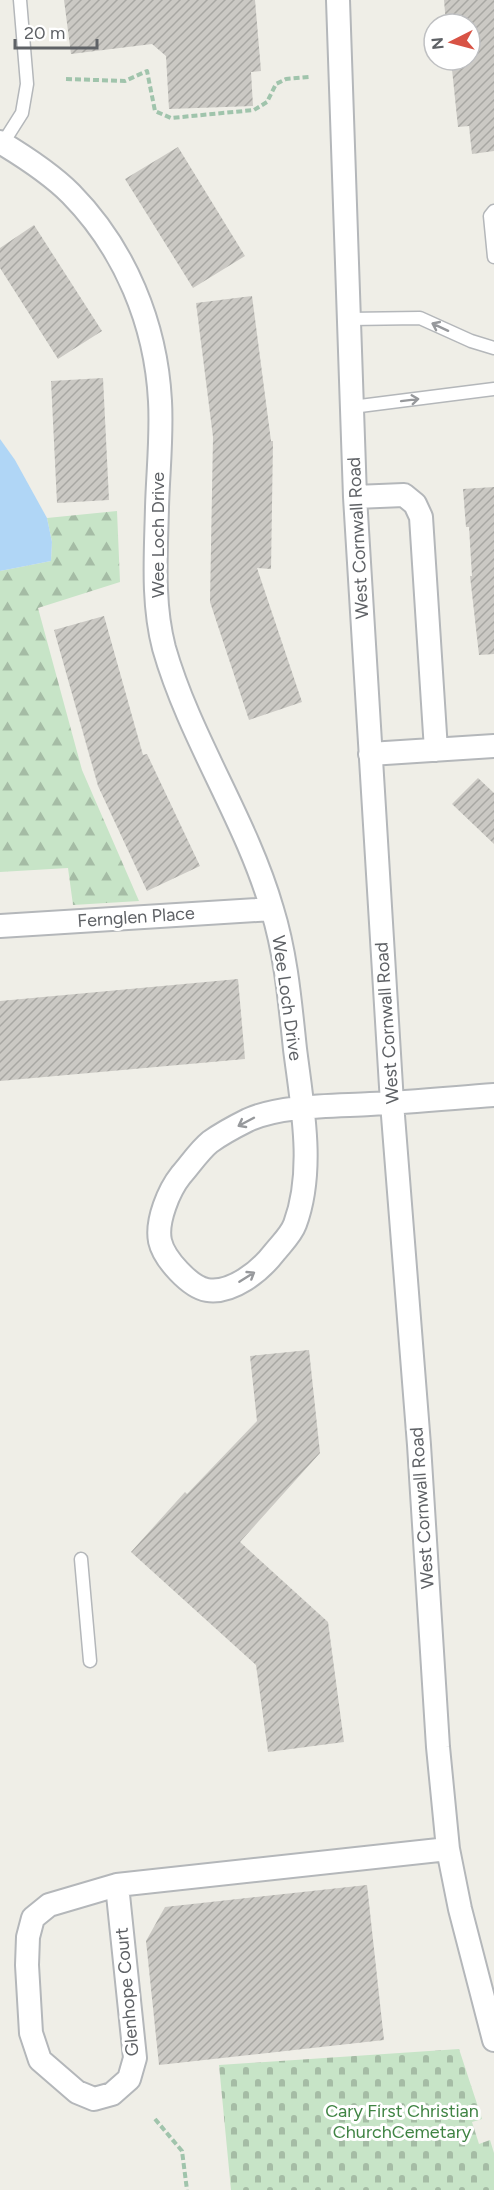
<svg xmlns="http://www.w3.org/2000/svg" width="494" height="2190" font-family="Figtree,sans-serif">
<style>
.forest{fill:url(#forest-firs)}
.cemetery{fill:url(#cemetery-stones)}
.water{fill:#b0d6f6}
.building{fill:url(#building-hatch)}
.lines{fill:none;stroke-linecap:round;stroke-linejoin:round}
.service-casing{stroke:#b4b7ba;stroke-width:15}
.minor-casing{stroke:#b4b7ba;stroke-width:26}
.path{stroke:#a0c4ac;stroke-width:4;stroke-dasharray:6 3;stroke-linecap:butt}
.service{stroke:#fff;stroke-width:12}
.minor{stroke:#fff;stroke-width:22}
.oneway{stroke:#97999c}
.labels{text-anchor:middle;stroke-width:6;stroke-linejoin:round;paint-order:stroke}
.street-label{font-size:18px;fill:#5f6266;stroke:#fff}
.park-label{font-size:18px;fill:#408444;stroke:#fff}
</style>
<defs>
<pattern id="forest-firs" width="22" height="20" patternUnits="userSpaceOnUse" patternTransform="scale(1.5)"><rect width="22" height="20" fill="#c7e4c7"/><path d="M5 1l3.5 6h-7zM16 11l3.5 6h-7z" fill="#a5bca5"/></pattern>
<pattern id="cemetery-stones" width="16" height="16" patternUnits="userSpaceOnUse" patternTransform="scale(1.5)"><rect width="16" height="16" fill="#c7e4c7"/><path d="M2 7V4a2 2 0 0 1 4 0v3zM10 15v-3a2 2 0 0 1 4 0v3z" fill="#a5bca5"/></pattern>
<pattern id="building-hatch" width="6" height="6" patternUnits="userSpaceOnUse" patternTransform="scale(1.5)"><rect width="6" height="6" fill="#cbc9c4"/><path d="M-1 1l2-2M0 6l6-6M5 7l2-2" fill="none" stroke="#a8a7a3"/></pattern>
</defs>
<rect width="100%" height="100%" fill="#efeee7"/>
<path class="forest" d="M 117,511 L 120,582 L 38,608 L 82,770 L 139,901 L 73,905 L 68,868 L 0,872 L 0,571 L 51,561 L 52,542 L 47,518 Z"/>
<path class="cemetery" d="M 459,2049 L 482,2119 L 472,2122 L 479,2144 L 490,2140 L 494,2153 L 494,2190 L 231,2190 L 219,2065 Z"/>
<path class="water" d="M 0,439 L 15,460 L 47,518 L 52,542 L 51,561 L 0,571 Z"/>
<path class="building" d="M 64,0 L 255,0 L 261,71 L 251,72 L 253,106 L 169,109 L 166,56 L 152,44 L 71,54 Z
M 444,0 L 494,0 L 494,151 L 472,154 L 469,126 L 458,127 L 451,60 L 470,60 L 470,24 L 446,24 Z
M 178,147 L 245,256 L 193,288 L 125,179 Z
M 34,225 L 102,331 L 58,359 L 0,268 L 0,248 Z
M 252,296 L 271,441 L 273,441 L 271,569 L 257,568 L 302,702 L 249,720 L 210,602 L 213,437 L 196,303 Z
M 103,378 L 109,500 L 57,503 L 51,381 Z
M 494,487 L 494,654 L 479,655 L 470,576 L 472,576 L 469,527 L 466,527 L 463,489 Z
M 104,616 L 143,755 L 147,754 L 200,866 L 147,891 L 98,786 L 54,630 Z
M 478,778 L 494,793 L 494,844 L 452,804 Z
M 238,979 L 245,1059 L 0,1081 L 0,1001 Z
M 309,1350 L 320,1453 L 240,1542 L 328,1622 L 344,1742 L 268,1752 L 256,1665 L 131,1552 L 185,1492 L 187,1494 L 257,1421 L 250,1356 Z
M 367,1885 L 384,2040 L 159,2065 L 146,1941 L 165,1907 Z"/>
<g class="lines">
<defs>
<path id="service" d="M 3,143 L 22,113 L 27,84 L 20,0
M 494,211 L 490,216 L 494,257
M 349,319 L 420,318 L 471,341 L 494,348
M 352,407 L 494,389
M 81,1559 L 90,1661"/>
<path id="minor" d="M 338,0 L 355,497 L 392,1103 L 419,1445 L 438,1747 L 448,1849 L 460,1909 L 494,2040
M 0,142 C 25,157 50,173 71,194 C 125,249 156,324 160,401 C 162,436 158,472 157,507 C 156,554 152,602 164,648 C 190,739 246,819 272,909 C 286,954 290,1002 295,1049 C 302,1105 315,1170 295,1224 C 291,1235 281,1244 274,1253 C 260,1271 232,1294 207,1290 C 190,1287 164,1259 160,1241 C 156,1221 169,1190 181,1175 C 190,1165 199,1151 210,1142 C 221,1134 236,1126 248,1120 C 280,1105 335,1106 370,1104 C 412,1102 453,1098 494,1095
M 355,497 L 404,495 L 415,504 L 421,517 L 436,750
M 370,754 L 494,746
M 0,926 L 272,909
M 117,1885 L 135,2058 L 129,2079 L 112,2094 L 94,2099 L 77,2092 L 40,2060 L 31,2033 L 27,1965 L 28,1937 L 33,1918 L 49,1905 L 117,1885 L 448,1849"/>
</defs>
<use href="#service" class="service-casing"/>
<use href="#minor" class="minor-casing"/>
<path class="path" d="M 66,79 L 125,81 L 147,71 L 155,111 L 171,118 L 254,110 L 267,102 L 276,84 L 286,79 L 309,77
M 155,2119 L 182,2151 L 187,2190"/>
<use href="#service" class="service"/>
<use href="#minor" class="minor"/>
</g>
<defs><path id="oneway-shaft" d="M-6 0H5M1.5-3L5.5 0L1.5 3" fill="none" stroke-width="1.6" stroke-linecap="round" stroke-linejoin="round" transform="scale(1.5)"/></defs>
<g class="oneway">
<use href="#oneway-shaft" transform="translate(440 327) rotate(-155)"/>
<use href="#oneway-shaft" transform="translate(410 400) rotate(-7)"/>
<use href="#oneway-shaft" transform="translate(246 1122) rotate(152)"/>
<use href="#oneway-shaft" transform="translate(247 1277) rotate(-32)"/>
</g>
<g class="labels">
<g class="street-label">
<text transform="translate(158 535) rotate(-90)" y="6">Wee Loch Drive</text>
<text transform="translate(358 538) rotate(-93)" y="6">West Cornwall Road</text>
<text transform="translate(136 917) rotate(-4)" y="6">Fernglen Place</text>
<text transform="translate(287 998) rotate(82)" y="6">Wee Loch Drive</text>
<text transform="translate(387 1023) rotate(-94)" y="6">West Cornwall Road</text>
<text transform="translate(422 1508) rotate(-94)" y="6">West Cornwall Road</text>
<text transform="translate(127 1992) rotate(-95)" y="6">Glenhope Court</text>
</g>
<g class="park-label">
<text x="402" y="2117">Cary First Christian<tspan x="402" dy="21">ChurchCemetary</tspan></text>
</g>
</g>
<g transform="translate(452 42) rotate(264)"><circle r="28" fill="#ffffff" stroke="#bfc0c2" stroke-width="1.5"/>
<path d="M0-4.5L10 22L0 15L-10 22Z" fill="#d85345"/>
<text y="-9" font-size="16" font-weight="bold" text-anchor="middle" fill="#5f6266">N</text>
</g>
<path d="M15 39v9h82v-9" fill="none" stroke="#5f6266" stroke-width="3"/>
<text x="24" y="39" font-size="18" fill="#5f6266" stroke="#ffffff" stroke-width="4.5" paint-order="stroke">20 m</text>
</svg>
